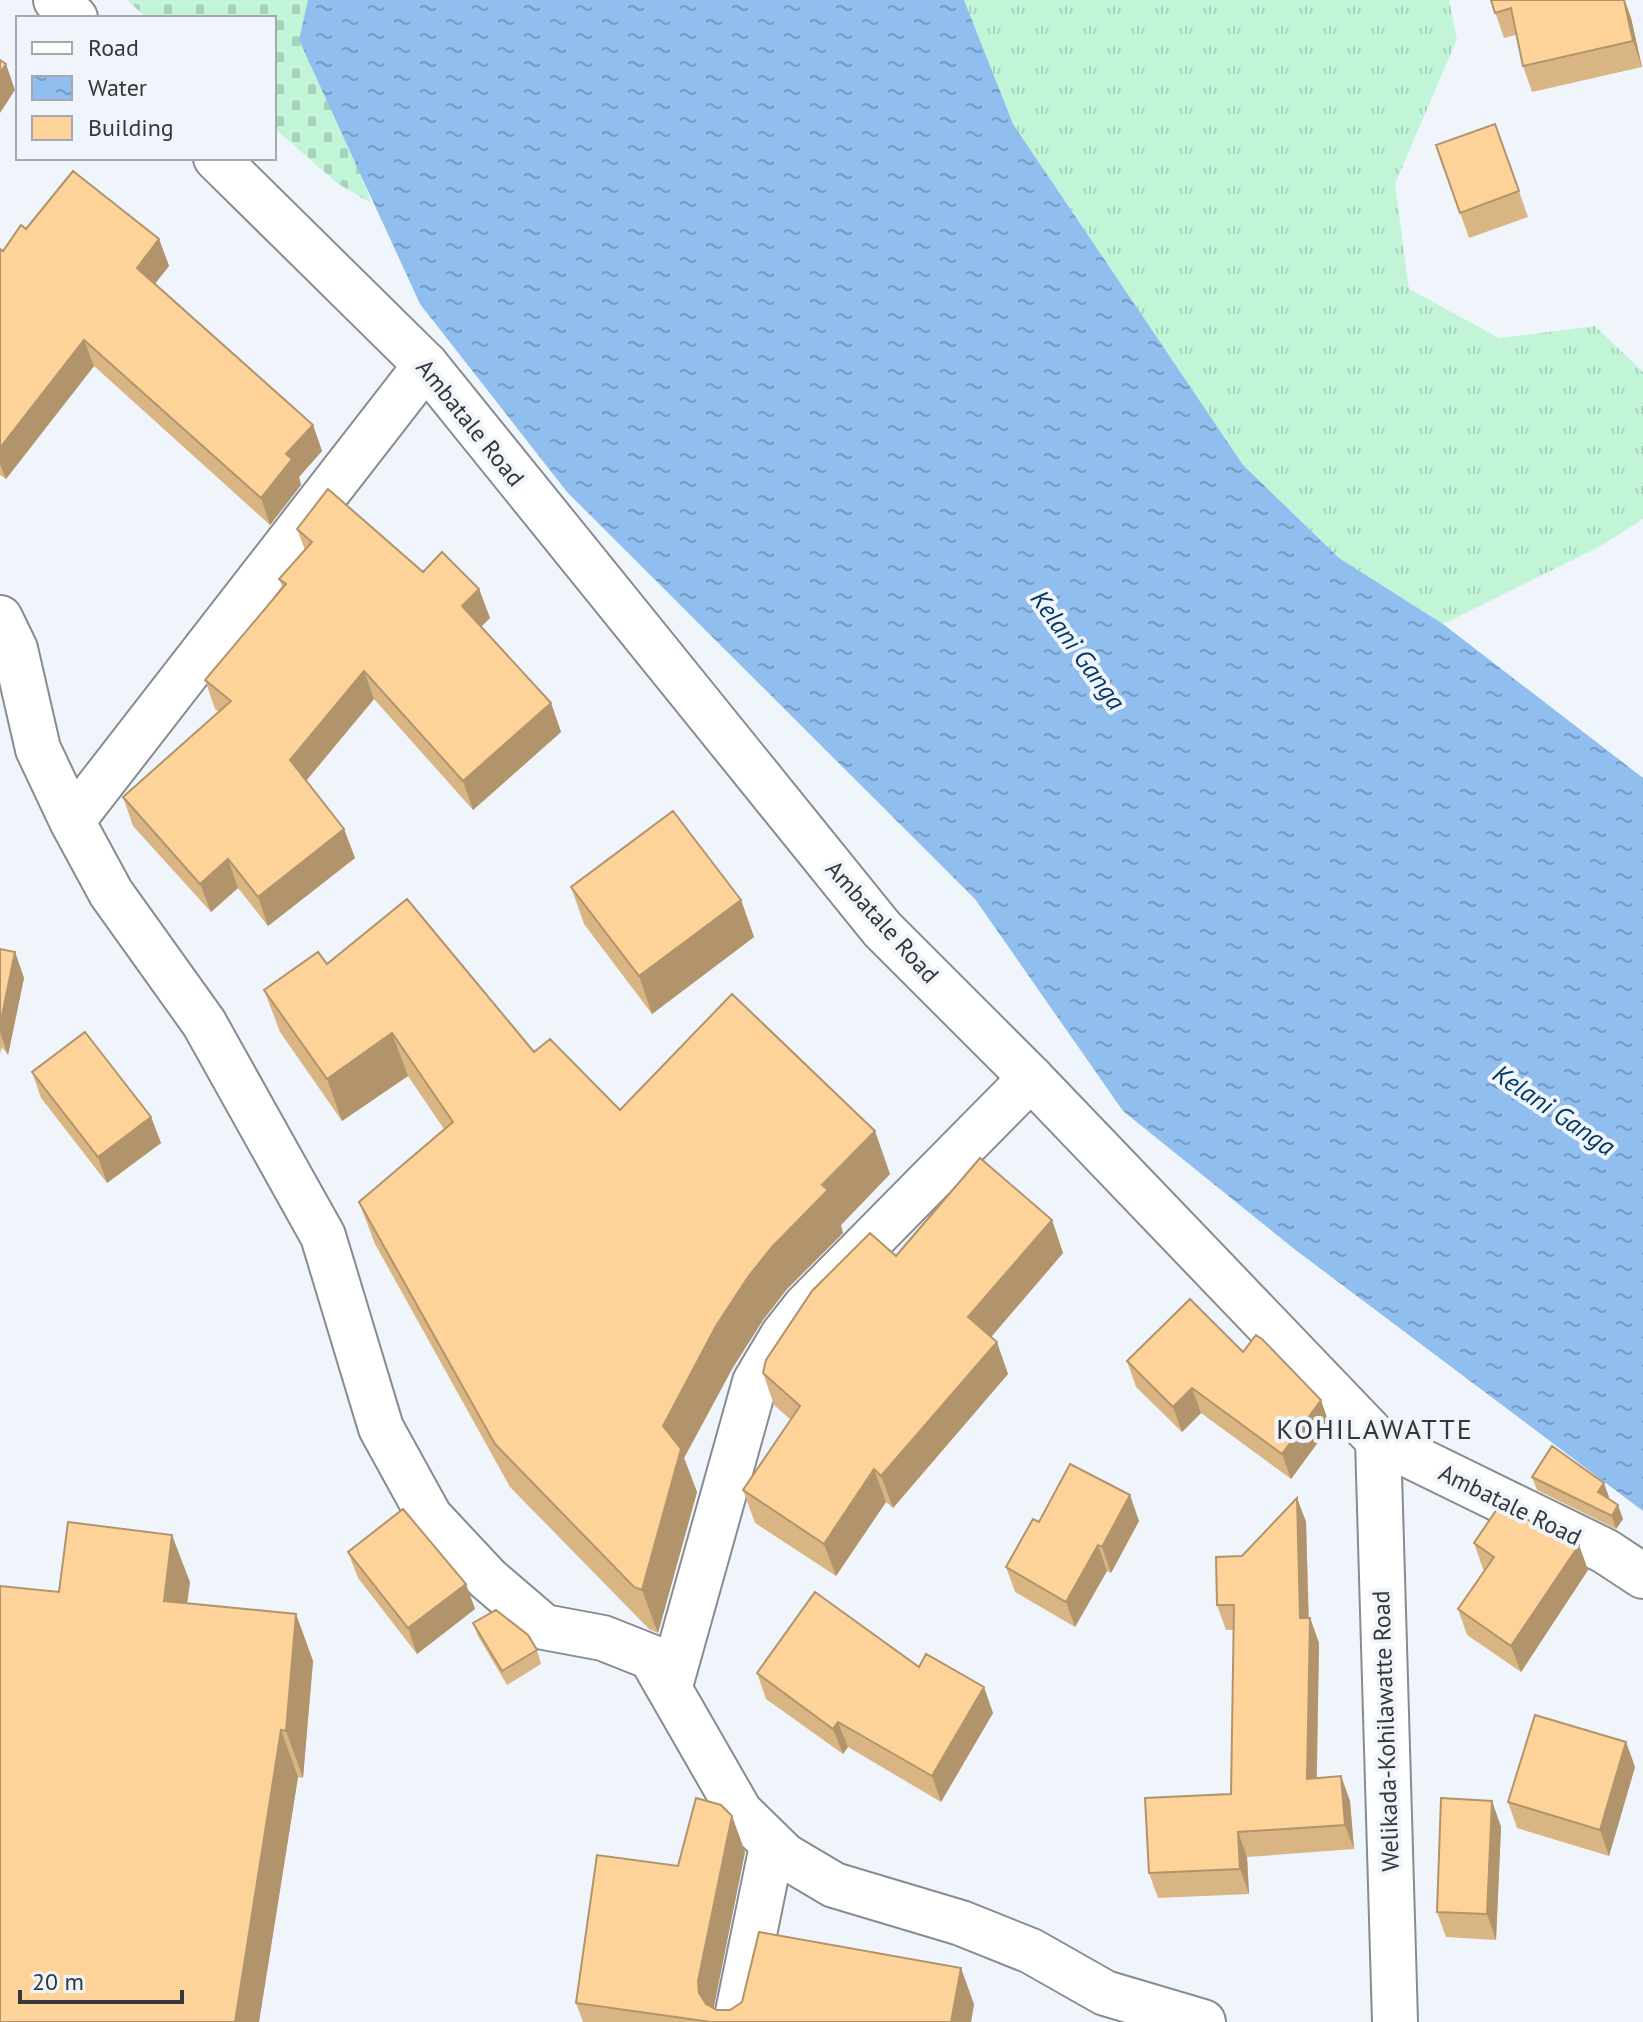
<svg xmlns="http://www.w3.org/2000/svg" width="1643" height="2022" font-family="'PT Sans',sans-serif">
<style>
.grass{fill:url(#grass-tufts)}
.cemetery{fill:url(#cemetery-stones)}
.water{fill:url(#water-ripples)}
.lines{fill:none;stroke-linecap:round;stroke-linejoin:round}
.street-casing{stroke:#878c92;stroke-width:48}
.primary-casing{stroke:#878c92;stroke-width:48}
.street{stroke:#fff;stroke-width:44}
.primary{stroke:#fff;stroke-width:44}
.wall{fill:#dab584}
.shaded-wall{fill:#b1946c}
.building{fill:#fdd39a;stroke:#b1946c;stroke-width:2}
.labels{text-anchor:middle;stroke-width:8;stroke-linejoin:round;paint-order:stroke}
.street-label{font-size:24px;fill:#35373a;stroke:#f0f5fc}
.water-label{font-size:26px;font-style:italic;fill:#043a66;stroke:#f0f5fc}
.quarter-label{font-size:28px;letter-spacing:2px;fill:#35373a;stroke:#f0f5fc}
</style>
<defs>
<pattern id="grass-tufts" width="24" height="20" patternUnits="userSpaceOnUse" patternTransform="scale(2)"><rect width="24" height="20" fill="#c2f5d8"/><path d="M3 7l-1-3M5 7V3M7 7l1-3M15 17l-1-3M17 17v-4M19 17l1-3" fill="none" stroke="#a7d3ba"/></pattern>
<pattern id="cemetery-stones" width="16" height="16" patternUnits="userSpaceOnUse" patternTransform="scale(2)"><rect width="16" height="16" fill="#c2f5d8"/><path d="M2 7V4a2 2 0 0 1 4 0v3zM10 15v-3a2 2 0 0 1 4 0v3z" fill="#a7d3ba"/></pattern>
<pattern id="water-ripples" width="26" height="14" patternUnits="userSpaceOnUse" patternTransform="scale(2)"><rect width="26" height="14" fill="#8fbeef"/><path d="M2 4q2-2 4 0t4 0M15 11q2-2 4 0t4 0" fill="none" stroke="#769bc3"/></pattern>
</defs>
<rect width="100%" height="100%" fill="#f0f5fc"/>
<path class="grass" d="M 964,0 L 1449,0 L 1457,39 L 1395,184 L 1409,289 L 1499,338 L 1595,326 L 1643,372 L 1643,519 L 1599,547 L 1443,624 L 1339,558 L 1243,465 L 1013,124 Z"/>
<path class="cemetery" d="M 127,0 L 326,0 L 320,32 L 371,203 L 337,183 L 274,128 L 274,18 L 147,18 Z"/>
<path class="water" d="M 308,0 L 964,0 L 1013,124 L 1243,465 L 1339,558 L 1443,624 L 1643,778 L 1643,1511 L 1293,1248 L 1123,1111 L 975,899 L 567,492 L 420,304 L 299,40 Z"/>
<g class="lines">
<defs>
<path id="street" d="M 0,618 L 15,649 L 38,749 L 72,821 L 111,893 L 204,1023 L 323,1236 L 381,1428 L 430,1517 L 488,1579 L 544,1627 L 603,1638 L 651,1657 L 740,1812 L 785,1856 L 834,1885 L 961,1923 L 1031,1951 L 1105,1993 L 1203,2022
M 72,821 L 426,365
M 670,1686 L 755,1382 L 783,1335 L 805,1307 L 1031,1078
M 736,2022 L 772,1846"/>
<path id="primary" d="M 56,0 L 75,18
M 216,158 L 426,365 L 882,929 L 1031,1078 L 1378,1440 L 1605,1551 L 1643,1576
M 1378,1440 L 1395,2022"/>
</defs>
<use href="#street" class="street-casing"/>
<use href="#primary" class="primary-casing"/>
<use href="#street" class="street"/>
<use href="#primary" class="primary"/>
</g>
<path class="wall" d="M 1491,0 L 1625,0 L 1631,18 L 1642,67 L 1532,92 L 1523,66 L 1516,35 L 1504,38 Z
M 1495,124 L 1528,217 L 1469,238 L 1436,145 Z
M 26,229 L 159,239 L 169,266 L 155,283 L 313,425 L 322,451 L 299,477 L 301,485 L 270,525 L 94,366 L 6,479 L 0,475 L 0,249 L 3,251 Z
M 297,529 L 423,572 L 479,589 L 490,618 L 481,626 L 551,703 L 561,732 L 473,810 L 374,699 L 306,781 L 344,829 L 355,858 L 268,926 L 238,888 L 211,912 L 133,826 L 123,797 L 219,712 L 215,709 L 205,680 L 283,588 L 279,579 L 305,550 Z
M 571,887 L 741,900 L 754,937 L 652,1014 L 584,924 Z
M 0,949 L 15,952 L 24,978 L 8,1055 L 2,1047 L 0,1053 Z
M 327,964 L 534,1052 L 620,1110 L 890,1174 L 841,1225 L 843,1233 L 787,1289 L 763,1320 L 732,1369 L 684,1458 L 697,1492 L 658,1633 L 649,1629 L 510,1487 L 375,1244 L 359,1202 L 444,1129 L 408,1076 L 342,1121 L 280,1032 L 264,990 Z
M 32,1072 L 151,1117 L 161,1143 L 107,1183 L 41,1098 Z
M 1052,1220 L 1063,1253 L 991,1337 L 1008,1374 L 893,1508 L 886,1502 L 836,1576 L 755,1523 L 743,1490 L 791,1420 L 774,1405 L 763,1373 L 896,1256 Z
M 1243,1352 L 1330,1426 L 1291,1479 L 1201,1413 L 1182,1432 L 1136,1387 L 1127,1361 Z
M 1532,1477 L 1609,1497 L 1608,1498 L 1623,1519 L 1616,1529 L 1537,1490 Z
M 1297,1498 L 1306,1522 L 1309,1618 L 1310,1618 L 1319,1643 L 1317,1778 L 1341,1776 L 1350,1801 L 1354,1849 L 1247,1857 L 1249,1894 L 1158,1898 L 1149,1873 L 1231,1794 L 1234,1630 L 1226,1630 L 1217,1605 L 1242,1556 Z
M 1139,1521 L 1111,1573 L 1107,1571 L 1075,1627 L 1015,1592 L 1006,1567 L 1039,1522 Z
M 1474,1543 L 1579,1545 L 1588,1570 L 1521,1672 L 1467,1635 L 1458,1609 L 1485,1570 L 1483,1569 Z
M 348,1552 L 466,1584 L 475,1609 L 417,1654 L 358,1578 Z
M 190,1582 L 187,1603 L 296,1614 L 313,1661 L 303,1778 L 298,1777 L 259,2022 L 0,2022 L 59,1592 Z
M 473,1623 L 537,1650 L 541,1664 L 507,1685 L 478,1636 Z
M 919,1667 L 993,1713 L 941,1802 L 848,1747 L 843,1754 L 766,1699 L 757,1673 Z
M 1626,1742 L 1635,1767 L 1609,1856 L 1517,1828 L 1508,1802 Z
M 1492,1801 L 1501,1827 L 1496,1940 L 1446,1937 L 1437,1912 Z
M 732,1816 L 745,1852 L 713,2008 L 717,2010 L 974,2004 L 971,2022 L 583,2022 L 576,2003 L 678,1866 Z"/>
<path class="shaded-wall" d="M 1624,0 L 1631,18 L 1642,67 L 1633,41 Z
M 6,64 L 15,90 L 0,113 L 0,73 Z
M 159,239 L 169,266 L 147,294 L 137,268 Z
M 84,340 L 94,366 L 6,479 L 0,464 L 0,448 Z
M 313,425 L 322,451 L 299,477 L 301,485 L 270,525 L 261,498 L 286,454 Z
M 479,589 L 490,618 L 473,635 L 462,606 Z
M 364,671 L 374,699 L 300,788 L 290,760 Z
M 551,703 L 561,732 L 473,810 L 463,781 Z
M 344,829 L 355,858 L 268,926 L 258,897 Z
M 228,859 L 238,888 L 211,912 L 200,884 Z
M 741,900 L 754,937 L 652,1014 L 639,976 Z
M 15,952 L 24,978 L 8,1055 L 0,1032 L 0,1025 Z
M 392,1033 L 408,1076 L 342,1121 L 327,1079 Z
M 151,1117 L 161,1143 L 107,1183 L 98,1157 Z
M 875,1131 L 890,1174 L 841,1225 L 843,1233 L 787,1289 L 763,1320 L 732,1369 L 684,1458 L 697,1492 L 658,1633 L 642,1590 L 663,1426 L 716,1326 L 748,1277 L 822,1185 Z
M 1052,1220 L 1063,1253 L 980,1350 L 968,1317 Z
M 997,1342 L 1008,1374 L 893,1508 L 881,1476 Z
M 1192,1388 L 1201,1413 L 1182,1432 L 1173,1407 Z
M 1321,1400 L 1330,1426 L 1291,1479 L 1282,1454 Z
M 874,1469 L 886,1502 L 836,1576 L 824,1544 Z
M 1604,1483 L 1609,1497 L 1603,1505 L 1598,1492 Z
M 1130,1495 L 1139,1521 L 1111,1573 L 1102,1547 Z
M 1297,1498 L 1306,1522 L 1309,1642 L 1300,1618 Z
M 1618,1505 L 1623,1519 L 1616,1529 L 1612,1516 Z
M 172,1535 L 190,1582 L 181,1648 L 164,1601 Z
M 1098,1545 L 1107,1571 L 1075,1627 L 1066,1602 Z
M 1579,1545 L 1588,1570 L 1521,1672 L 1511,1646 Z
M 466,1584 L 475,1609 L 417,1654 L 408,1628 Z
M 296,1614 L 313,1661 L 303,1778 L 286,1731 Z
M 1310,1618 L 1319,1643 L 1316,1803 L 1307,1779 Z
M 984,1687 L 993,1713 L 941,1802 L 932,1776 Z
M 838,1722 L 848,1747 L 843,1754 L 833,1729 Z
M 281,1730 L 298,1777 L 259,2022 L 235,2022 Z
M 1626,1742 L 1635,1767 L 1609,1856 L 1600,1830 Z
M 1341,1776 L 1350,1801 L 1354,1849 L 1345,1825 Z
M 1492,1801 L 1501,1827 L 1496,1940 L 1487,1914 Z
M 732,1816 L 745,1852 L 712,2017 L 699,1993 L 698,1981 Z
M 1238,1832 L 1247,1857 L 1249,1894 L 1240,1869 Z
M 961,1968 L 974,2004 L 971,2022 L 951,2022 Z"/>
<path class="building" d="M 1491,0 L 1624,0 L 1633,41 L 1523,66 L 1511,8 L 1495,13 Z
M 0,60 L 6,64 L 0,73 Z
M 1495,124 L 1519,191 L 1460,213 L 1436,145 Z
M 73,171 L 159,239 L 137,268 L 313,425 L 286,454 L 292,459 L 261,498 L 84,340 L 0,448 L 0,249 L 3,251 L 21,225 L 26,229 Z
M 328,489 L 423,572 L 442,552 L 479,589 L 462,606 L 551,703 L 463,781 L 364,671 L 290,760 L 344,829 L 258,897 L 228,859 L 200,884 L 123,797 L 231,701 L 205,680 L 286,584 L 279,579 L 312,542 L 297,529 Z
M 673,811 L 741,900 L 639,976 L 571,887 Z
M 407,899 L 534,1052 L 550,1039 L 620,1110 L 732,994 L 875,1131 L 822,1185 L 828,1190 L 772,1247 L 748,1277 L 716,1326 L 663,1426 L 681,1449 L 642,1590 L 634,1587 L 495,1444 L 359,1202 L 453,1122 L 392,1033 L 327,1079 L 264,990 L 318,952 L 327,964 Z
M 0,949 L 15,952 L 0,1025 Z
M 85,1032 L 151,1117 L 98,1157 L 32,1072 Z
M 980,1158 L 1052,1220 L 968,1317 L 997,1342 L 881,1476 L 874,1469 L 824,1544 L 743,1490 L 800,1406 L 763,1373 L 766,1360 L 812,1291 L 870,1233 L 896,1256 Z
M 1190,1299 L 1243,1352 L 1256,1335 L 1262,1339 L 1321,1400 L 1282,1454 L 1192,1388 L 1173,1407 L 1127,1361 Z
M 1552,1446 L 1604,1483 L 1598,1492 L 1618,1505 L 1612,1516 L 1532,1477 Z
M 1070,1464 L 1130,1495 L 1102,1547 L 1098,1545 L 1066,1602 L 1006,1567 L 1033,1519 L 1039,1522 Z
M 1297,1498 L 1300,1618 L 1310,1618 L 1307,1779 L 1341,1776 L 1345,1825 L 1238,1832 L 1240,1869 L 1149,1873 L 1145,1798 L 1231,1794 L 1234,1605 L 1217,1605 L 1216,1557 L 1242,1556 Z
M 1499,1506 L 1579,1545 L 1511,1646 L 1458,1609 L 1494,1557 L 1474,1543 Z
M 403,1509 L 466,1584 L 408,1628 L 348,1552 Z
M 68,1522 L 172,1535 L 164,1601 L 296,1614 L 286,1731 L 281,1730 L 235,2022 L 0,2022 L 0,1586 L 59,1592 Z
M 815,1592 L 919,1667 L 926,1654 L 984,1687 L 932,1776 L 838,1722 L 833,1729 L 757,1673 Z
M 496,1610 L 528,1635 L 537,1650 L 502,1671 L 473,1623 Z
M 1535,1715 L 1626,1742 L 1600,1830 L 1508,1802 Z
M 696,1798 L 721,1805 L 732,1816 L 698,1981 L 699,1993 L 706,2004 L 717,2010 L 730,2010 L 742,2002 L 759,1932 L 961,1968 L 951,2022 L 711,2022 L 576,2003 L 597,1855 L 678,1866 Z
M 1441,1798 L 1492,1801 L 1487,1914 L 1437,1912 Z"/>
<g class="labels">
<g class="street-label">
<text transform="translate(470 423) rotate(51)" y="8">Ambatale Road</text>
<text transform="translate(882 922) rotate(48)" y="8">Ambatale Road</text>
<text transform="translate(1510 1505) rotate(26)" y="8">Ambatale Road</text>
<text transform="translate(1386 1731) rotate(-92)" y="8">Welikada-Kohilawatte Road</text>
</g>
<g class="water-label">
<text transform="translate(1078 650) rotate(54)" y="9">Kelani Ganga</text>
<text transform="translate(1554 1110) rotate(34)" y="9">Kelani Ganga</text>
</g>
<g class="quarter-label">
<text x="1375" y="1439">KOHILAWATTE</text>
</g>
</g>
<rect x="16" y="16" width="260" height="144" fill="#f0f5fc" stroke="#a5a9ae" stroke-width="2"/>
<rect x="32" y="42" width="40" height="12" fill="#ffffff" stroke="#a5a9ae" stroke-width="2"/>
<text x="88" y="56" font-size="24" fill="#35373a">Road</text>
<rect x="32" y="76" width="40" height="24" fill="url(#water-ripples)" stroke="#a5a9ae" stroke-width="2"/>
<text x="88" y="96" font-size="24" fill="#35373a">Water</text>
<rect x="32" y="116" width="40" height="24" fill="#fdd39a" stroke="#a5a9ae" stroke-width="2"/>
<text x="88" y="136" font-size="24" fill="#35373a">Building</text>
<path d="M20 1990v12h162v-12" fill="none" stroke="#35373a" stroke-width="4"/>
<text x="32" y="1990" font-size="24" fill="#35373a" stroke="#f0f5fc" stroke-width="6" paint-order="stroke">20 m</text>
</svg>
